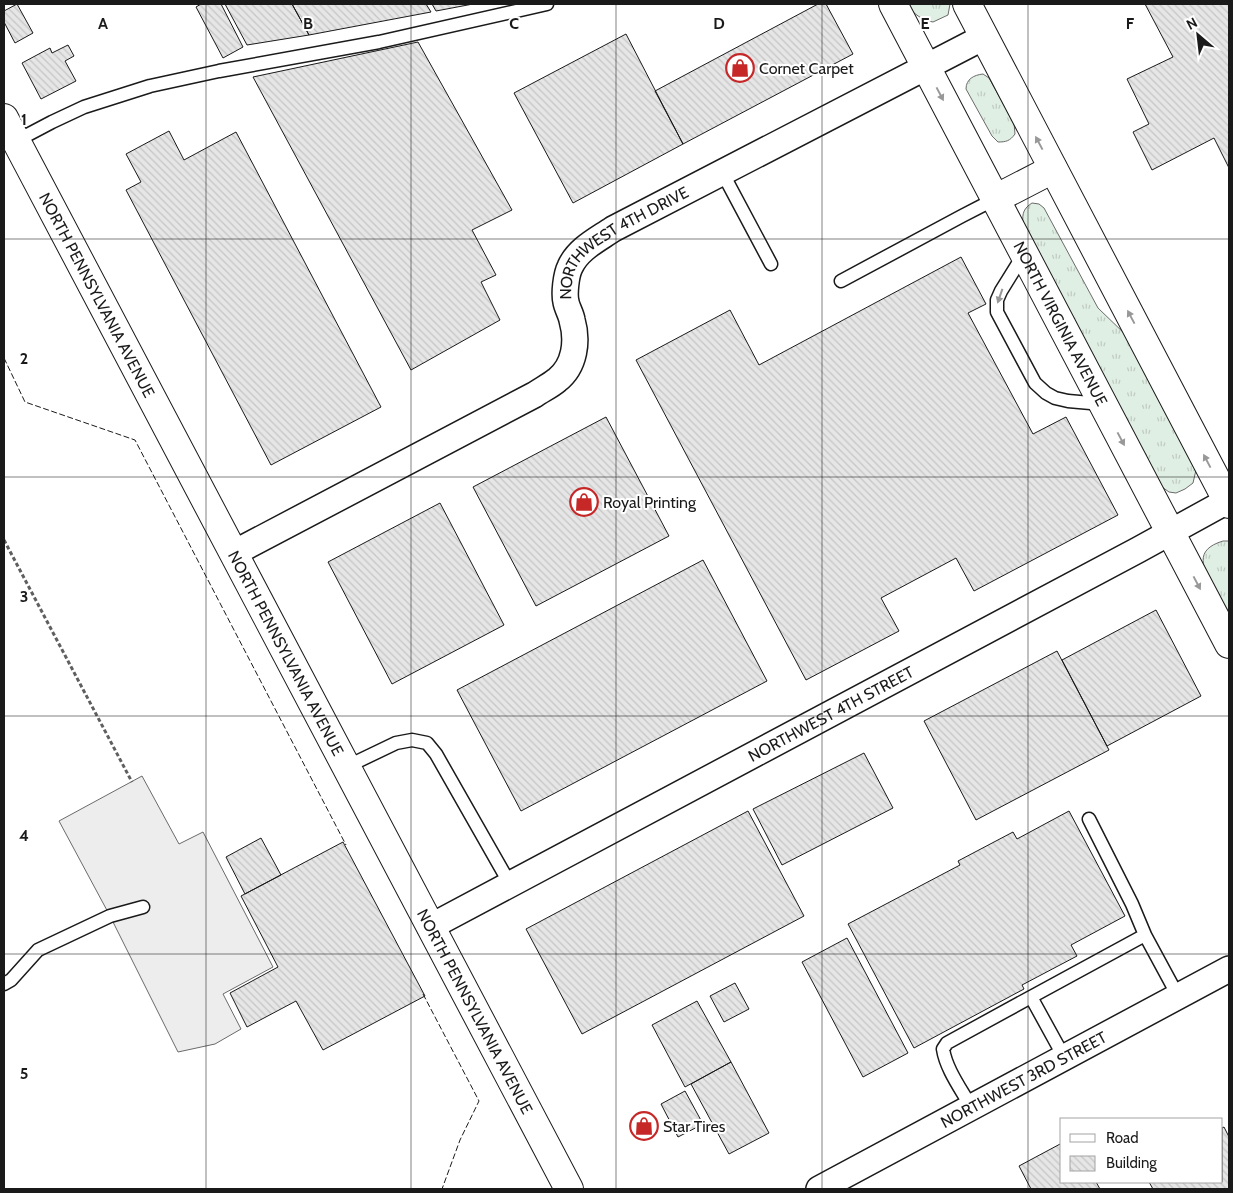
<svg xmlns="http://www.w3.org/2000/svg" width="1233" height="1193" font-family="Cabin,sans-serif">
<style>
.grass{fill:url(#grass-tufts);stroke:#6a6a6a}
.parking{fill:#ededed;stroke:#6a6a6a}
.building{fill:url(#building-back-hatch);stroke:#1a1a1a}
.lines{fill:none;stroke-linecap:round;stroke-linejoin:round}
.lane-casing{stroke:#1a1a1a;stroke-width:15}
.street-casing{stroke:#1a1a1a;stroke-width:28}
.secondary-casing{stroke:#1a1a1a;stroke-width:30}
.path{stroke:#5f5f5f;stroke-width:3;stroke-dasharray:4 2.5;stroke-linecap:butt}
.lane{stroke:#fff;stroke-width:12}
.street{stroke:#fff;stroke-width:25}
.secondary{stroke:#fff;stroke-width:28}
.fence{stroke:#1a1a1a;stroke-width:1;stroke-dasharray:6 2.5;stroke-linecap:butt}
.oneway{fill:#989898}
.grid{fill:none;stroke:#1a1a1a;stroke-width:1;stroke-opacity:0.55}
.labels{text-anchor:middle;stroke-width:4;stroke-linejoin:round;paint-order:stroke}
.poi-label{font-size:16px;fill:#1a1a1a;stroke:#fff;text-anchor:start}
.street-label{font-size:16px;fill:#1a1a1a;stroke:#fff}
.grid-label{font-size:16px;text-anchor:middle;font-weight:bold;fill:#1a1a1a;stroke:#fff;stroke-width:4;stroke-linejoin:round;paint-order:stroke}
</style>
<defs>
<pattern id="grass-tufts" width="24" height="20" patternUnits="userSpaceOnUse" patternTransform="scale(1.25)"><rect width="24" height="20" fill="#e0efe3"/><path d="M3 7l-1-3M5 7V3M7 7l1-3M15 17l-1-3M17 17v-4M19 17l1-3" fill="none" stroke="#c0ccc2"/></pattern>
<pattern id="building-back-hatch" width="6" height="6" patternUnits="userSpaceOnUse" patternTransform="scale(1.25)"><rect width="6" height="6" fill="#e6e6e6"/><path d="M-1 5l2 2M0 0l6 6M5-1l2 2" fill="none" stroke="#c5c5c5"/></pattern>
</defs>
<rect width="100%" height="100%" fill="#fff"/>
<path class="grass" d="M 907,4 L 950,4 L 948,15 L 933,22 C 922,20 913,14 907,4 Z
M 983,74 L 989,78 L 1014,123 L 1015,134 C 1010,141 1006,142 998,142 L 992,136 L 966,89 C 966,79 974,75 983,74 Z
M 1032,203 L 1039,204 L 1044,208 L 1098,308 L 1127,336 L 1196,470 L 1193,483 L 1185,489 L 1176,493 L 1169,492 L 1162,487 L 1023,223 C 1022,213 1024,208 1032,203 Z
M 1223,541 L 1229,541 L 1229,616 C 1224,607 1219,597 1214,588 C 1203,568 1193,550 1223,541 Z"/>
<path class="parking" d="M 142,776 L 179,844 L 203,832 L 273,967 L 223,994 L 241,1029 L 215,1044 L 178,1052 L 110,916 L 59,821 Z"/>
<path class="building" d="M 17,4 L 33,33 L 15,43 L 4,22 L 4,11 Z
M 201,4 L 221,4 L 243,47 L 223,58 L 196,7 Z
M 225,4 L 292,4 L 309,35 L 247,45 Z
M 292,4 L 426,4 L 431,12 L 309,35 Z
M 432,4 L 473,4 L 436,11 Z
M 818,4 L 826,4 L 853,54 L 683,144 L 655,91 Z
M 1145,4 L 1229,4 L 1229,168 L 1214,138 L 1152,170 L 1133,132 L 1149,124 L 1127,79 L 1173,57 Z
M 626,34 L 683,144 L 573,203 L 514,93 Z
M 418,42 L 512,210 L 472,230 L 496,275 L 481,282 L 500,320 L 411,370 L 253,77 Z
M 68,45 L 74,56 L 65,61 L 76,81 L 41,99 L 22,63 L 50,48 L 52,53 Z
M 169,131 L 184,160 L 236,132 L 381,407 L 271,465 L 126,190 L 141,182 L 126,154 Z
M 961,257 L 986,304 L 968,313 L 1033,434 L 1066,417 L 1118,515 L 974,591 L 956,558 L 881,598 L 899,631 L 806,680 L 636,360 L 730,310 L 759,365 Z
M 606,417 L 669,536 L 536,606 L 473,487 Z
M 440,503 L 504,625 L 392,684 L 328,562 Z
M 703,560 L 767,681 L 521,811 L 457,690 Z
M 1156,610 L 1201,696 L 1107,746 L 1062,660 Z
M 1057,651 L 1109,750 L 976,820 L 924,721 Z
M 864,753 L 893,808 L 782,865 L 753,809 Z
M 748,811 L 804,916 L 582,1034 L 526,929 Z
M 1069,811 L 1125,916 L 1071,945 L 1077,956 L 1022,985 L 1024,989 L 914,1048 L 848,924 L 960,865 L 958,861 L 1013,832 L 1017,839 Z
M 261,838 L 281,875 L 245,894 L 226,857 Z
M 343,842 L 425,996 L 323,1050 L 296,1001 L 247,1027 L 230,993 L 278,967 L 241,896 Z
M 847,938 L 908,1053 L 863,1077 L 802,962 Z
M 735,983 L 749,1009 L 724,1022 L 710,996 Z
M 697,1001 L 731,1062 L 685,1087 L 652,1025 Z
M 731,1062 L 769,1133 L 729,1154 L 691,1084 Z
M 685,1091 L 703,1124 L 678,1137 L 661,1104 Z
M 1224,1127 L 1229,1137 L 1229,1189 L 1153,1189 L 1149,1182 L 1222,1182 L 1222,1128 Z
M 1062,1143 L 1062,1182 L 1096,1182 L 1100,1189 L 1031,1189 L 1019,1166 Z"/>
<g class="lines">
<defs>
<path id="lane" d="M 16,141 L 52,122 L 84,107 L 150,86 L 219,71 L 379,42 L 547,4
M 722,172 L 771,264
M 1024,254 L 1001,291 L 997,300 L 997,312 L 1035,383 L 1046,393 L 1055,398 L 1068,401 L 1102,404
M 841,281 L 962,216 L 995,199
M 346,767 L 396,743 L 412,740 L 427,743 L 436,754 L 510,884
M 1089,819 L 1132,904 L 1145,935
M 4,984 L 11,980 L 38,950 L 110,916 L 143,907
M 1031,997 L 1145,935 L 1178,996
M 971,1107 C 961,1089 946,1069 943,1049 L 947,1043 L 1031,997 L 1064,1057"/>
<g id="street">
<path id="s1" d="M 234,553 L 534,395 C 541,390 550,386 557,380 C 575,366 578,341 572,320 C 571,314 567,308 566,302 C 564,294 566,275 570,267 C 578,249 597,240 613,229 L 984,37"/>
<path id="s2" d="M 430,927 L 1138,550 L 1229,500"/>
<path id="s3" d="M 819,1189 L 1229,969"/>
</g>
<g id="secondary">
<path id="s4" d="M 893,4 L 1229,644"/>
<path d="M 967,4 L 1229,504"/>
<path id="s5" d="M 4,118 L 569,1189"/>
<path d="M 995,199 L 1053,169"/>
</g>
</defs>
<use href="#lane" class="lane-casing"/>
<use href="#street" class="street-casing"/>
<use href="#secondary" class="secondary-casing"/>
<path class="path" d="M 4,540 L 132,782"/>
<use href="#lane" class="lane"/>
<use href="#street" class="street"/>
<use href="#secondary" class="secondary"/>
<path class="fence" d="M 4,358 L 25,402 L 135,440 L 346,845
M 423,994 L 479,1101 L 460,1140 L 442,1189"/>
</g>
<defs><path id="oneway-solid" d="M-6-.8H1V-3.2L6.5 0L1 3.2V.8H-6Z" transform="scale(1.25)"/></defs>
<g class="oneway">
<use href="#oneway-solid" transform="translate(940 94) rotate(62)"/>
<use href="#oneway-solid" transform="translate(1039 143) rotate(-118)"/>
<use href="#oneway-solid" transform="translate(1000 296) rotate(109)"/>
<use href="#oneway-solid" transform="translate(1131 317) rotate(-118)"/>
<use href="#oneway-solid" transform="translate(1121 439) rotate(62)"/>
<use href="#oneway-solid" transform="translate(1207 461) rotate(-118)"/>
<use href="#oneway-solid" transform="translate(1197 583) rotate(62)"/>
</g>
<path class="grid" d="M 206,4 L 206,1189M 411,4 L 411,1189M 616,4 L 616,1189M 822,4 L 822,1189M 1028,4 L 1028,1189M 4,239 L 1229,239M 4,477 L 1229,477M 4,716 L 1229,716M 4,954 L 1229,954"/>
<defs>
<symbol id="shop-ring" viewBox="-11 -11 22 22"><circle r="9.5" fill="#fff" stroke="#c62828" stroke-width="1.5"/><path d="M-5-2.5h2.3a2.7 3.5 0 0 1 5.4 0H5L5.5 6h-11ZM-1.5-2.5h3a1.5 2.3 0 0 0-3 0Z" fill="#c62828"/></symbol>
</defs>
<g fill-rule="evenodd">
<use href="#shop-ring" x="724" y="52" width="32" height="32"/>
<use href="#shop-ring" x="568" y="486" width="32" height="32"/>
<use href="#shop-ring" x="628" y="1110" width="32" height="32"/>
</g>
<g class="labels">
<g class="poi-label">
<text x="759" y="74">Cornet Carpet</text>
<text x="603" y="508">Royal Printing</text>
<text x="663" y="1132">Star Tires</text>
</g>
<g class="street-label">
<text dy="6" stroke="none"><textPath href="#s1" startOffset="541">NORTHWEST 4TH DRIVE</textPath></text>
<text dy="6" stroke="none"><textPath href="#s5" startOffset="200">NORTH PENNSYLVANIA AVENUE</textPath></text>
<text dy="6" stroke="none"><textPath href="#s4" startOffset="361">NORTH VIRGINIA AVENUE</textPath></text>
<text dy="6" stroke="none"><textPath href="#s5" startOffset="605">NORTH PENNSYLVANIA AVENUE</textPath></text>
<text dy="6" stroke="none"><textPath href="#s2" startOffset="454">NORTHWEST 4TH STREET</textPath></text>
<text dy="6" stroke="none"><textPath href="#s5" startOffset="1010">NORTH PENNSYLVANIA AVENUE</textPath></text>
<text dy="6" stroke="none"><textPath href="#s3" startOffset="232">NORTHWEST 3RD STREET</textPath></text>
</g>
</g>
<g class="grid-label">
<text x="103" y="29">A</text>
<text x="308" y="29">B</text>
<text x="514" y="29">C</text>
<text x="719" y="29">D</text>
<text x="925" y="29">E</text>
<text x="1130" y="29">F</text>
<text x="24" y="125">1</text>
<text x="24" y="364">2</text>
<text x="24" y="602">3</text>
<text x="24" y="841">4</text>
<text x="24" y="1079">5</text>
</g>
<rect width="1233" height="1193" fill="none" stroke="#1a1a1a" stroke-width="10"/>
<rect x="1060" y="1118" width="162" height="65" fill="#ffffff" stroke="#a3a3a3"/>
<rect x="1070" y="1134" width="25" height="8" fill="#ffffff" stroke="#a3a3a3"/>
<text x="1106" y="1143" font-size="15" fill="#1a1a1a">Road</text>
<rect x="1070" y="1156" width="25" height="15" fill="url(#building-back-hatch)" stroke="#a3a3a3"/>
<text x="1106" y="1168" font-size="15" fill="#1a1a1a">Building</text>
<g transform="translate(1198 35) rotate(332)" stroke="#ffffff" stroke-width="4" paint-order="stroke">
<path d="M0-4L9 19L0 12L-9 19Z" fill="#1a1a1a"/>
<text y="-8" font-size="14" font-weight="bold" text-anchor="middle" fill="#1a1a1a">N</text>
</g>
</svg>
